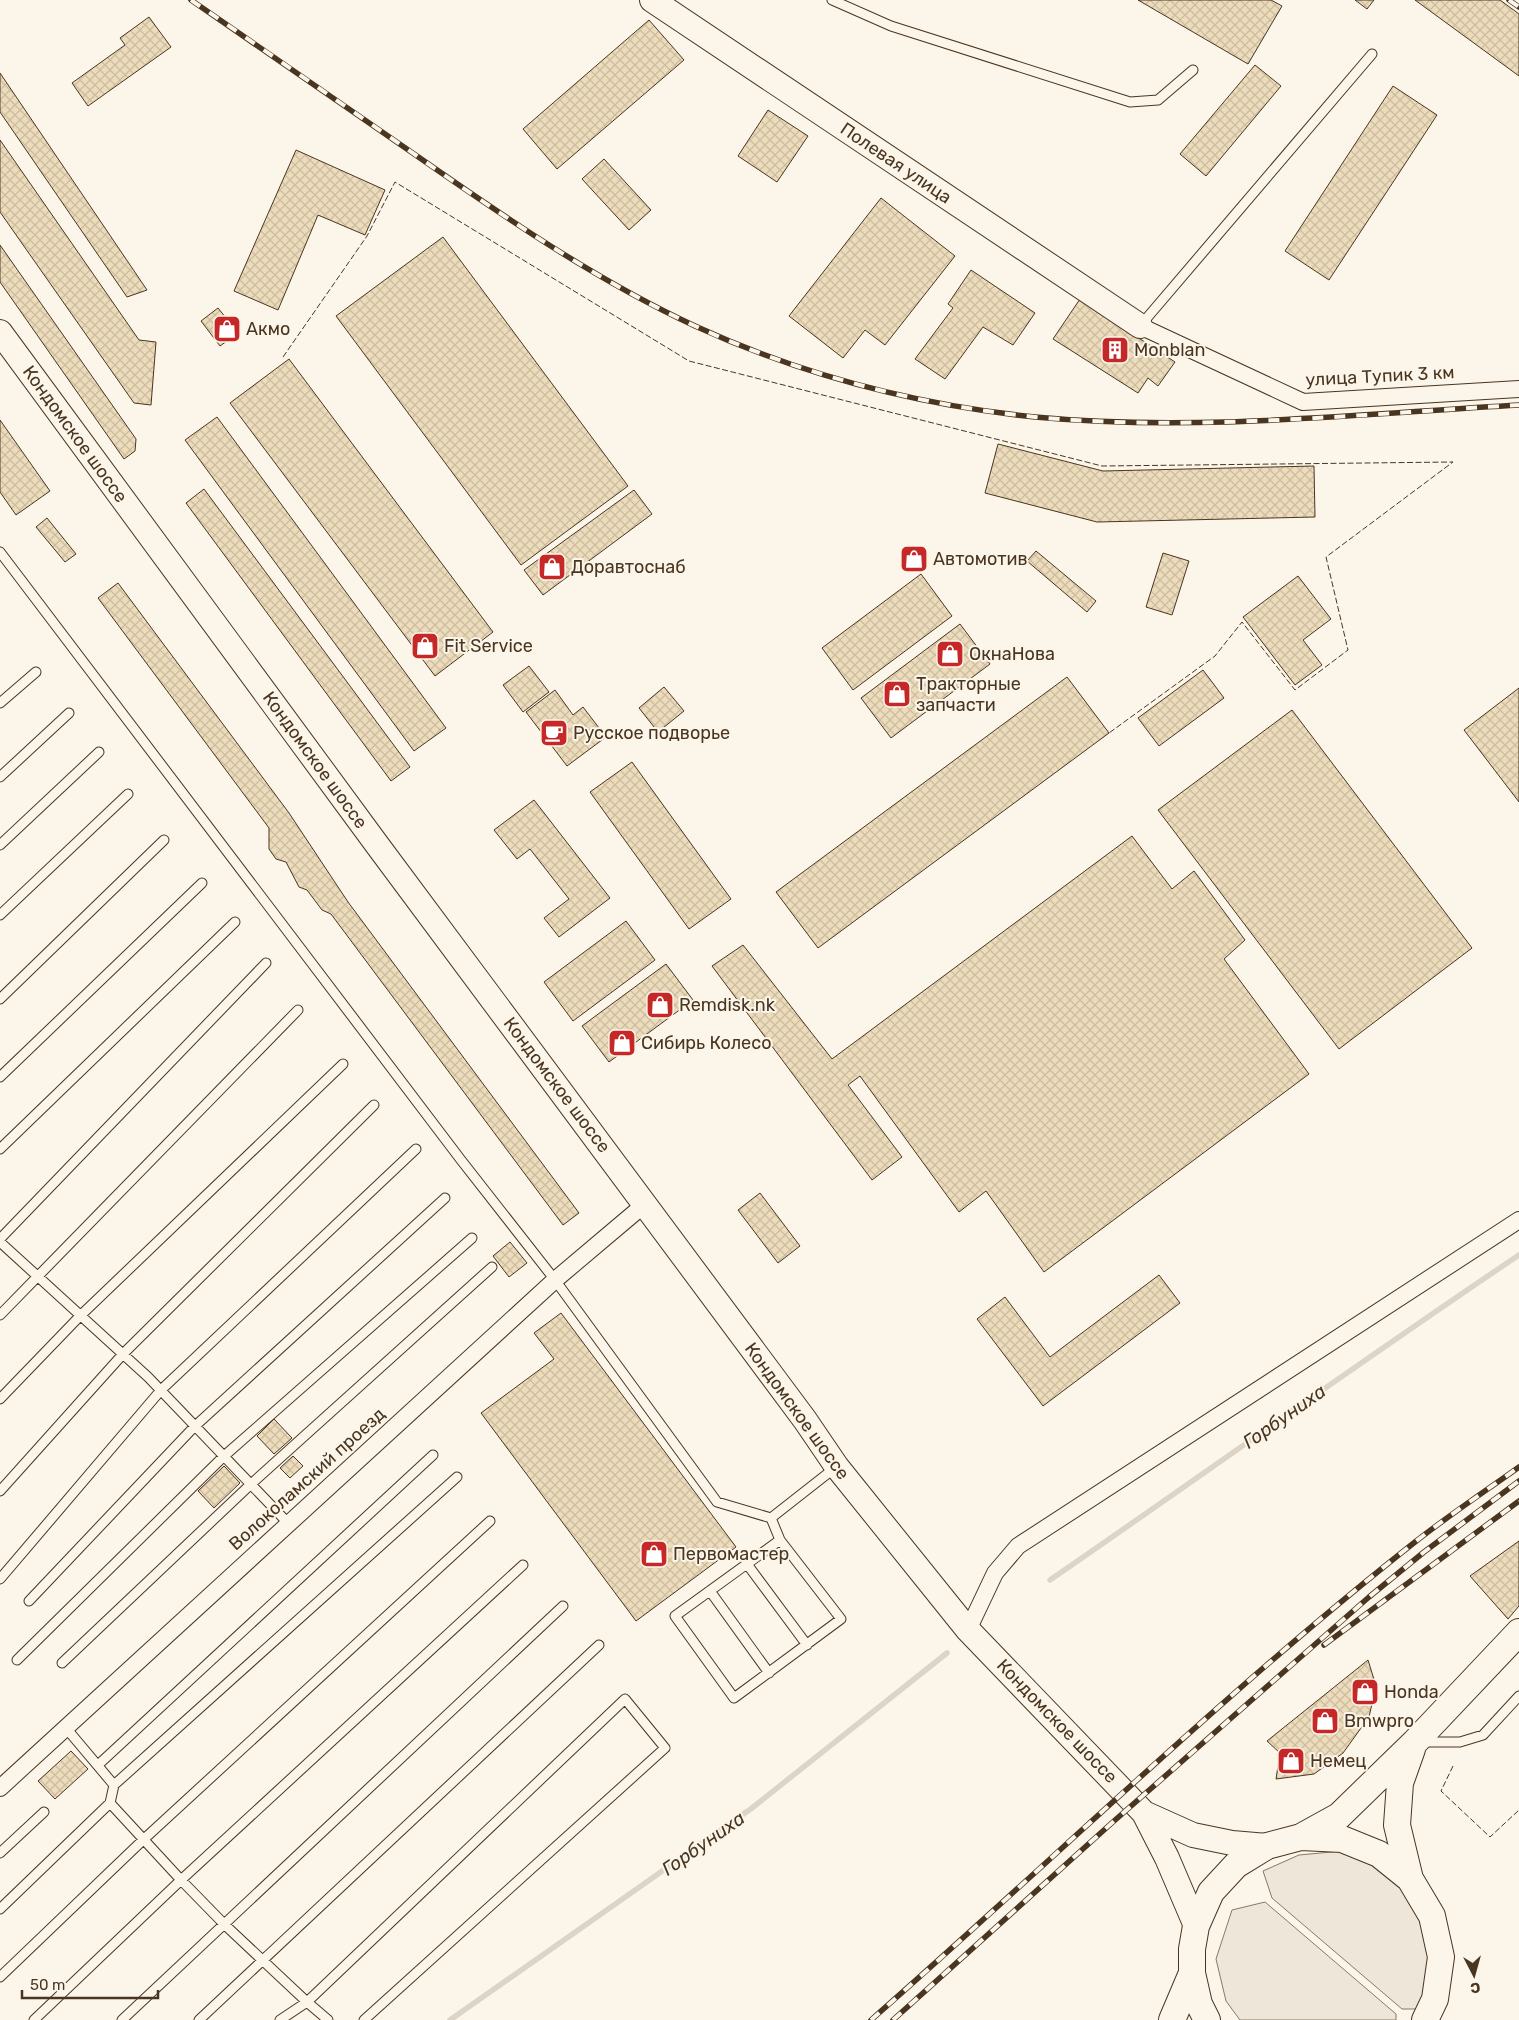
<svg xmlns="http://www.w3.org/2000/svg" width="1519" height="2020" font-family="Rubik,sans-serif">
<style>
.green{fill:#ede6d9;stroke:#887966}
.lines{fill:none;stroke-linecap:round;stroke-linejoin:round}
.stream{stroke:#dcd4c6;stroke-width:5.5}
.building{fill:url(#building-cross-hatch);stroke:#4a3520}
.lane-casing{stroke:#4a3520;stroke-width:11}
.street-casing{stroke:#4a3520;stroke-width:18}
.secondary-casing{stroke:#4a3520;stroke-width:26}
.primary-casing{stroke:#4a3520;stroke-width:28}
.lane{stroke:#fbf6e9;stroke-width:9}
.street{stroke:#fbf6e9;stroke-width:16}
.secondary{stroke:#fbf6e9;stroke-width:24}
.primary{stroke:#fbf6e9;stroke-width:26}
.rail-casing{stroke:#4a3520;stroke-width:5.5}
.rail{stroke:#fbf6e9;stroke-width:4;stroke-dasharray:11;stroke-linecap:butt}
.fence{stroke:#4a3520;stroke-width:1;stroke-dasharray:6 2.5;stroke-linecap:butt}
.labels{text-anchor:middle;stroke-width:4;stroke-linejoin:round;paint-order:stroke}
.street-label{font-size:18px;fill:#4a3520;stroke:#fbf6e9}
.poi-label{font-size:18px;fill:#4a3520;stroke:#fbf6e9;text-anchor:start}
.water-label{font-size:19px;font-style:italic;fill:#4a3520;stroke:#fbf6e9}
</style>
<defs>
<pattern id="building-cross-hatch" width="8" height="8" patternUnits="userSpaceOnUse" patternTransform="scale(1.25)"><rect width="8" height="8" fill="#ecdcbc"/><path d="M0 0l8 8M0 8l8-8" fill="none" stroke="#ccbda1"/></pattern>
</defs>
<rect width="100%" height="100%" fill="#fbf6e9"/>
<path class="green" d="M 1342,1851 L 1385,1869 L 1414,1901 L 1428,1941 L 1430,1978 L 1419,2009 L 1402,2009 L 1272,1898 L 1263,1871 L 1299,1855 Z
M 1265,1902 L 1396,2014 L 1396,2020 L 1240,2020 L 1226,2001 L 1216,1959 L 1232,1910 Z"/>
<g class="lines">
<path class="stream" d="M 1050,1580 C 1207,1472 1361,1361 1519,1255
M 450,2020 L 752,1808 L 947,1653"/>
</g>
<path class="building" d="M 1138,0 L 1271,0 L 1282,6 L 1248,64 Z
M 1355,0 L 1374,0 L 1367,9 Z
M 1415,0 L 1500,0 L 1519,14 L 1519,76 Z
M 149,17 L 171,47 L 88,106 L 72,83 L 125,45 L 120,38 Z
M 649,20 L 684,60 L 557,169 L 523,129 Z
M 1255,65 L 1281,86 L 1206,176 L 1180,154 Z
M 0,73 L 147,290 L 127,297 L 0,112 Z
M 1393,86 L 1437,115 L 1329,280 L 1285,251 Z
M 768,110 L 808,136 L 777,182 L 738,156 Z
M 0,140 L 139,340 L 156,342 L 151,405 L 134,403 L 0,212 Z
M 296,150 L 385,190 L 365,235 L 318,215 L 278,310 L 234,291 Z
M 604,159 L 651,210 L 629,230 L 582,179 Z
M 881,198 L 955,256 L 885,345 L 865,330 L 843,358 L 789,316 Z
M 443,237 L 628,486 L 521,565 L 336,316 Z
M 0,245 L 136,439 L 135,451 L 124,459 L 0,282 Z
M 971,270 L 1035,313 L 1013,345 L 983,327 L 945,379 L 915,359 L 953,308 L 948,304 Z
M 1080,299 L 1175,362 L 1158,386 L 1148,378 L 1138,393 L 1053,339 Z
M 218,308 L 238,333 L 220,346 L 201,321 Z
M 289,359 L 493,632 L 435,676 L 230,403 Z
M 217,417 L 446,728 L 414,751 L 185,440 Z
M 0,420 L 50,491 L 16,515 L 0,492 Z
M 998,444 L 1103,471 L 1314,466 L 1315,517 L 1097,522 L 985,493 Z
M 204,489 L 410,767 L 391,781 L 186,503 Z
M 634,490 L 652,514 L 543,595 L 524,570 Z
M 47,518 L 76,554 L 65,562 L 36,527 Z
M 1036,551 L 1096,601 L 1087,612 L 1027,561 Z
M 1163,553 L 1189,561 L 1172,615 L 1146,607 Z
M 921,574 L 952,616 L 853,690 L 822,648 Z
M 1298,576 L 1331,619 L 1303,640 L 1322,665 L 1295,685 L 1243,617 Z
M 118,583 L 289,813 L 348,902 L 579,1213 L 563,1225 L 331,914 L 322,910 L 307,890 L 299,887 L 286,862 L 276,859 L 269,849 L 269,828 L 98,598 Z
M 960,624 L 990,664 L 891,738 L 861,698 Z
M 529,666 L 549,692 L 523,712 L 503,685 Z
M 1203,670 L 1224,698 L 1159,746 L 1138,718 Z
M 1067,677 L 1109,733 L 818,948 L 776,892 Z
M 664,687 L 684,711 L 658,732 L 639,708 Z
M 1519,688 L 1519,802 L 1464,730 Z
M 555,690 L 573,715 L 583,707 L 606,737 L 567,766 L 526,712 Z
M 1292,710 L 1472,948 L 1339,1049 L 1158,810 Z
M 632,762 L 731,899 L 689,929 L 590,792 Z
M 534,800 L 610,898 L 559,937 L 544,918 L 569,899 L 530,849 L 517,859 L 494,830 Z
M 1132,836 L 1172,889 L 1194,871 L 1245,940 L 1224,959 L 1309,1074 L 1044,1272 L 986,1191 L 959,1212 L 860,1076 L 848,1085 L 902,1157 L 872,1180 L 712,966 L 743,945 L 832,1059 Z
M 626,921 L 655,960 L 573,1021 L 544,982 Z
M 666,964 L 693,1000 L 609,1062 L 582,1026 Z
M 760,1193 L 800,1246 L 778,1263 L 738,1210 Z
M 510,1242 L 527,1263 L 509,1277 L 493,1256 Z
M 1159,1275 L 1180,1303 L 1043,1406 L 977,1319 L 1005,1297 L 1050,1357 Z
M 561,1313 L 736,1547 L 636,1621 L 481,1413 L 554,1359 L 534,1333 Z
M 274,1419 L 292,1438 L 274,1454 L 257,1436 Z
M 293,1456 L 303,1466 L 290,1478 L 280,1468 Z
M 224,1466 L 240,1483 L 214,1508 L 198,1491 Z
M 1519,1541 L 1519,1606 L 1508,1619 L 1470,1576 Z
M 1368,1660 L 1376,1686 L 1369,1717 L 1343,1753 L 1314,1774 L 1276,1779 L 1280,1753 L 1267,1741 Z
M 71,1751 L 88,1769 L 55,1799 L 38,1781 Z"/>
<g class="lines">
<defs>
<path id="lane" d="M 832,0 L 891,26 L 1130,102 L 1158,100 L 1193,70
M 1140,326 L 1372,54
M 0,552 L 461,1160 L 555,1280 L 717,1502 L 771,1518
M 0,703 L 36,672
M 0,777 L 69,713
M 0,845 L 99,752
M 0,915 L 128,794
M 0,999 L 164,840
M 0,1077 L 202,883
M 0,1149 L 235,922
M 0,1239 L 266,963
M 0,1242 L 148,1377 L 288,1523
M 0,1315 L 298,1010
M 0,1399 L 80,1316 L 343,1064
M 0,1491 L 123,1354 L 374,1105
M 771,1518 L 780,1540 L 841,1619 L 734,1698 L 675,1616 L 780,1540
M 771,1518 L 836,1467
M 747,1564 L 807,1645
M 0,1579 L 161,1390 L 416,1149
M 710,1591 L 769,1673
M 29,1601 L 194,1427 L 445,1198
M 17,1660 L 223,1457 L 472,1238
M 62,1663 L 250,1485 L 492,1267
M 66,1728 L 114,1785 L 110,1803 L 181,1880 L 225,1925 L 307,2002 L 328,2020
M 1423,1742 L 1460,1742 L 1483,1735 L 1519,1696
M 98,1765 L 433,1455
M 114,1785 L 457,1477
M 0,1853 L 44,1812
M 0,1909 L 110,1803
M 0,1977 L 143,1840 L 490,1521
M 34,2020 L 181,1880 L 523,1565
M 122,2020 L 563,1606
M 199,2020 L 599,1645
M 280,2020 L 307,2002 L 625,1699 L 665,1748 L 364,2020"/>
<path id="street" d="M 1140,326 L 1303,402 L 1519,389
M 968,1630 L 995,1573 L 1018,1546 L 1519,1220
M 0,1788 L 555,1280 L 645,1204"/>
<path id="secondary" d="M 652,0 L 1140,326
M 0,332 L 378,846 L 805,1420 L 837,1467 L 968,1630 L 1144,1813 L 1167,1858 L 1196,1926
M 1144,1813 L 1193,1835 L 1232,1843 L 1267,1846"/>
<path id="primary" d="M 1301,1837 L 1339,1816 L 1415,1742 L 1519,1632
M 1410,1879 L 1397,1825 L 1400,1783 L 1412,1749
M 1172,2020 L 1192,1973
M 1207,2020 L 1199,2004 L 1192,1973 L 1192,1949 L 1196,1926 L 1211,1892 L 1236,1865 L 1267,1846 L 1301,1837 L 1342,1839 L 1379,1854 L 1410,1879 L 1432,1916 L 1441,1957 L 1435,1999 L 1425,2020"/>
</defs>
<use href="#lane" class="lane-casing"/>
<use href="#street" class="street-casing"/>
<use href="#secondary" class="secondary-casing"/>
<use href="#primary" class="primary-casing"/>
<use href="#lane" class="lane"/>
<use href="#street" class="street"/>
<use href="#secondary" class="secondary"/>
<use href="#primary" class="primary"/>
<defs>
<path id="rail" d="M 191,0 C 267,52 342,104 417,156 C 506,218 596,280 695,326 C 802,375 918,405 1035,417 C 1197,432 1358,414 1519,405
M 1509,0 L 1519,7
M 1324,1645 L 1519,1501
M 871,2020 C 1052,1861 1225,1692 1415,1542 C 1448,1516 1484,1492 1519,1467
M 893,2020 L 1114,1821 L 1369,1597 L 1424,1552 L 1519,1481"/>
</defs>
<use href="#rail" class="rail-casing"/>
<use href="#rail" class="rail"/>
<path class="fence" d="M 283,357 L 367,236 L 395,182 L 689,361 L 1102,466 L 1453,462 L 1326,557 L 1348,650 L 1295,690 L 1242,622 L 1215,656 L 1109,733
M 1453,1766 L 1441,1791 L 1490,1837 L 1519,1810"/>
</g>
<defs>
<symbol id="shop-square" viewBox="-11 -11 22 22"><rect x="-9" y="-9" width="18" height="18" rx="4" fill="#c62828" stroke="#fbf6e9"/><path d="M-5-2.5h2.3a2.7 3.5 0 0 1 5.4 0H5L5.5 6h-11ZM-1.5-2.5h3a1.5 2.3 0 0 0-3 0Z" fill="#fff"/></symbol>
<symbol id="building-square" viewBox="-11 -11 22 22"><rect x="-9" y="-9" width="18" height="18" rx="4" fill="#c62828" stroke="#fbf6e9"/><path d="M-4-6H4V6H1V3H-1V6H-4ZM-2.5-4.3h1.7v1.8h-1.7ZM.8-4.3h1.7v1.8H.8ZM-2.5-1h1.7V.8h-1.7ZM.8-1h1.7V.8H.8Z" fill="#fff"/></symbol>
<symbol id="cafe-square" viewBox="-11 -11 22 22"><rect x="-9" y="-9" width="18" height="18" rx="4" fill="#c62828" stroke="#fbf6e9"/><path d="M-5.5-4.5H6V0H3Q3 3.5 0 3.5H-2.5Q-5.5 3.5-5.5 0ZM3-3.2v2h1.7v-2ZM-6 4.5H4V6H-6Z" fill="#fff"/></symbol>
</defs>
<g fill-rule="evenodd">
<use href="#shop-square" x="211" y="313" width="32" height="32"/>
<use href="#building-square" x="1099" y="334" width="32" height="32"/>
<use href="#shop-square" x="898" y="543" width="32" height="32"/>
<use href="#shop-square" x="536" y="551" width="32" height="32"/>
<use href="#shop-square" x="409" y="630" width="32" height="32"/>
<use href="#shop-square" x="934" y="638" width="32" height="32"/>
<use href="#shop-square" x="881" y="678" width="32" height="32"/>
<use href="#cafe-square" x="538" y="717" width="32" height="32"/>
<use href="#shop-square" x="644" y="989" width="32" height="32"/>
<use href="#shop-square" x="606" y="1027" width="32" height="32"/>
<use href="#shop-square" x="638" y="1538" width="32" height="32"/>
<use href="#shop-square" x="1349" y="1676" width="32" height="32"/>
<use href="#shop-square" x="1309" y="1705" width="32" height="32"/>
<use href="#shop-square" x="1275" y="1745" width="32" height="32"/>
</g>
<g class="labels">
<g class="street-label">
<text transform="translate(896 163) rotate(34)" y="6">Полевая улица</text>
<text transform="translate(1380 376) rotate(-3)" y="6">улица Тупик 3 км</text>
<text transform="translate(75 434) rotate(54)" y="6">Кондомское шоссе</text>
<text transform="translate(315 760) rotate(54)" y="6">Кондомское шоссе</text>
<text transform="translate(557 1085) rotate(53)" y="6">Кондомское шоссе</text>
<text transform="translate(797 1411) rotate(54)" y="6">Кондомское шоссе</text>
<text transform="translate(307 1479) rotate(-42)" y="6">Волоколамский проезд</text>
<text transform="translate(1057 1721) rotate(46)" y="6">Кондомское шоссе</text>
</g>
<g class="poi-label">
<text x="246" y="335">Акмо</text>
<text x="1134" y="356">Monblan</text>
<text x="933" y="565">Автомотив</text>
<text x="571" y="573">Доравтоснаб</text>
<text x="444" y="652">Fit Service</text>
<text x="969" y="660">ОкнаНова</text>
<text x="916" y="690">Тракторные<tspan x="916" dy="21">запчасти</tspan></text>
<text x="573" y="739">Русское подворье</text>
<text x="679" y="1011">Remdisk.nk</text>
<text x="641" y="1049">Сибирь Колесо</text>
<text x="673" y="1560">Первомастер</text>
<text x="1384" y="1698">Honda</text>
<text x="1344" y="1727">Bmwpro</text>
<text x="1310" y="1767">Немец</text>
</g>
<g class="water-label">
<text transform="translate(1284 1416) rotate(-35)" y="7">Горбуниха</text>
<text transform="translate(703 1843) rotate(-35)" y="7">Горбуниха</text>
</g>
</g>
<g transform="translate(1474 1975) rotate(174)" stroke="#fbf6e9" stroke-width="4" paint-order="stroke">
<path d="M0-4L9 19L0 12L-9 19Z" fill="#4a3520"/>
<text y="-8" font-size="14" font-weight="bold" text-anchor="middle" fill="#4a3520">С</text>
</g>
<path d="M22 1990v8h136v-8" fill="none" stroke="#4a3520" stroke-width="2.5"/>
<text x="30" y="1990" font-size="15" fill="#4a3520" stroke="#fbf6e9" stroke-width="4" paint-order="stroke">50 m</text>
</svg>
